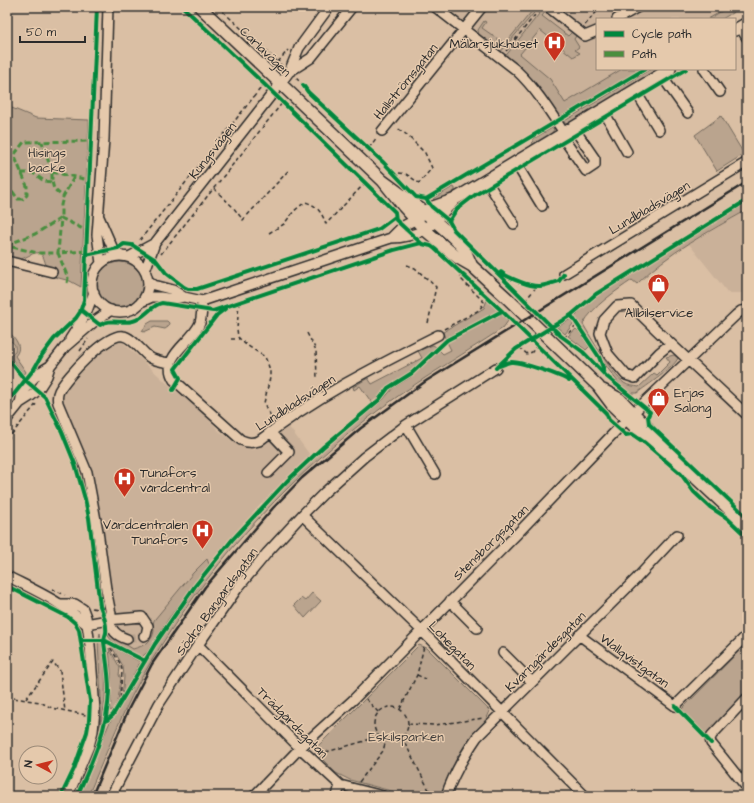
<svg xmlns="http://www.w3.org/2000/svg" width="754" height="803" font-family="'Architects Daughter',sans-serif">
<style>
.built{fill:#cab199}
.green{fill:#baa48e;stroke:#72685c}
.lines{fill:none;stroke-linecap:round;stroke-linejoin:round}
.minor-tunnel{stroke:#b7a18c;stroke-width:9;stroke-dasharray:9 4.5;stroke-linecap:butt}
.minor-casing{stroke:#2b2b2b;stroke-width:12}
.major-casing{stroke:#2b2b2b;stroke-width:14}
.path{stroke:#2b2b2b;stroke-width:1.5;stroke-dasharray:4 3;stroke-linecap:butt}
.minor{stroke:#e5c9ac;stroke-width:9}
.major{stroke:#e5c9ac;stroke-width:11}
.rail{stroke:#2b2b2b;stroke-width:2.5}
.quiet{stroke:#4a8e3f;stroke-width:3;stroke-dasharray:6 3;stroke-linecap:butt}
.cycleway-casing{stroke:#e5c9ac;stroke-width:6}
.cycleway{stroke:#00873e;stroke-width:4}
.labels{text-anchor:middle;stroke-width:3;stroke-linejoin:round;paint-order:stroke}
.poi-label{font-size:13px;fill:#2b2b2b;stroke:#e5c9ac;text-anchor:end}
.street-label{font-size:13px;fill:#2b2b2b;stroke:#e5c9ac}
.park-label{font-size:13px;fill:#403d3a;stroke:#e5c9ac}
</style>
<rect width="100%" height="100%" fill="#dabfa4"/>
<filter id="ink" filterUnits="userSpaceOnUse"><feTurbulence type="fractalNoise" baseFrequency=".025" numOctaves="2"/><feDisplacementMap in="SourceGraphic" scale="8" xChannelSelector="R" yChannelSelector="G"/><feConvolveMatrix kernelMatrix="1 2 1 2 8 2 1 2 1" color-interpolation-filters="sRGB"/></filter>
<g filter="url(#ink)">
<path class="built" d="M 445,7 L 742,7 L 722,19 L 597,19 L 597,69 L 641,69 L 559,117 L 543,92 Z
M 747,210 L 747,297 L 743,293 L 728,293 L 689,244 Z
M 120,340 L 171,387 L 203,413 L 219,431 L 241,447 L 254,450 L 289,427 L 310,455 L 269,497 L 232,536 L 209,564 L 207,560 L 193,573 L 155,619 L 154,631 L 151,639 L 144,646 L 133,649 L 109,634 L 117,624 L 119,616 L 111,602 L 106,552 L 97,501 L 93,485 L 61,401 L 65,389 L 86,365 L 103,349 Z"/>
<path class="green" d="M 527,7 L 539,7 L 499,54 L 479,36 L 478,30 L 484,21 L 486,22 L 482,28 L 505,44 L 532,11 Z
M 724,7 L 732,8 L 742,7 L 722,19 L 708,19 L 722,11 L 721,8 Z
M 543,9 L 546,11 L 542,16 L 568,36 L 572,32 L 576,36 L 574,39 L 579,47 L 575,50 L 580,53 L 573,57 L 540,30 L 520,54 L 550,79 L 565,103 L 622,69 L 641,69 L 559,117 L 543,92 L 504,58 Z
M 651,69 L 660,69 L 575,121 L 567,124 L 563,122 Z
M 7,106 L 36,118 L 89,120 L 81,287 L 70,281 L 55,277 L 56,270 L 46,266 C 41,241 30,259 16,260 C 14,260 12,259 10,259 L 12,246 L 7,245 Z
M 721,116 L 744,154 L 717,171 L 695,135 Z
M 554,127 C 554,137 540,141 532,145 L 533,139 Z
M 453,187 L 455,188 L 455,191 L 435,202 L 433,201 L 434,198 Z
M 747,203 L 747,210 C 710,231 667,253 637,284 L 632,280 C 616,291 593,306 583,324 C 591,338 612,374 624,383 C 628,386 635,386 639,387 L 654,373 L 657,375 L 670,362 L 666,357 L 674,355 L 678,358 C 674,368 646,386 637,393 C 637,393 631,393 631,393 C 617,389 584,331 575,317 L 585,305 L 596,296 Z
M97 285a23 23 0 1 1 46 0a23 23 0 1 1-46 0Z
M 487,300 L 497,309 L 497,311 L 445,338 L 443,332 L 484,308 Z
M 502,314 L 506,318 L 508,321 L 503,328 C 458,358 410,385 367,419 C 280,486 205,571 149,665 C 124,706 107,752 88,796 L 78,796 L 109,724 L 153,651 L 195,591 L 221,556 L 264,508 L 310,462 L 333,441 L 382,401 L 393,388 L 411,377 L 439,350 L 443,354 L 451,350 L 447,342 Z
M 571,319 L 573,324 L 565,334 L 557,327 Z
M 152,321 L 167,321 L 169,323 L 168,327 L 165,329 L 155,327 L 144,332 L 142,331 L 147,324 Z
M 7,329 C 14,338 24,346 15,356 L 26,372 L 24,375 L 10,356 L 15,352 C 16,344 14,342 7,340 Z
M 576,329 L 579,332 L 589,347 L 586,350 L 568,336 Z
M 433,345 L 436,347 L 411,371 L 388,387 L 372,403 L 360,386 L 354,390 L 353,387 L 368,378 L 372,384 L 422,358 L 418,351 Z
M 207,559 L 209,564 L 169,618 L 147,652 L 142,657 L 112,641 L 108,636 L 109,634 L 133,649 C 143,646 152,643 154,631 C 154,626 152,623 155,619 L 193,573 Z
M 312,593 L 321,601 L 305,618 L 294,605 L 301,598 L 305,601 Z
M 100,633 C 106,664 109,701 98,732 L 101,718 L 101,697 L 98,642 Z
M 747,643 L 747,691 L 705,735 L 681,710 Z
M 419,645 L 427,648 L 490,711 C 486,723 474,733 466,743 C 455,760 447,778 440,796 L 410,796 L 350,780 L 336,773 L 320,757 L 315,749 Z
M 112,647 L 140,662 L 122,697 L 124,677 L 123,666 Z
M 109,648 L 120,668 L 119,675 L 121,679 L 118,701 L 114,709 L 110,711 C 113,690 111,669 109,648 Z"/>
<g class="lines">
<path class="minor-tunnel" d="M 127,639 L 144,636"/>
<defs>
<path id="minor" d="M 435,7 L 516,70 C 536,89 549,110 564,133
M 548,7 L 585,36 L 597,31
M 617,19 L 638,7
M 740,27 L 747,38
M 704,69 L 720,92
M 289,72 L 311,58 L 352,7
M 661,75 L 688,113
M 635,90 L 659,130
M 603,110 L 627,152
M 382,131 L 482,7
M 561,135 L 586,171 L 595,165 L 595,159 L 573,127
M 515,162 L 542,206
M 486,180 L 514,224
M 99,217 L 113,249 L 121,256
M 391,238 L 403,226 L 415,220
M92 284a28 28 0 1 1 56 0a28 28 0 1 1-56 0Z
M 129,257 L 155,243
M 7,261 L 52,272
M 101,263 L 97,235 L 104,139 L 108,7
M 145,271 L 155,243 L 280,84 L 289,72 L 299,48 L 329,7
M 564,274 L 747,162
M 148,280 L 154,285 L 173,290 L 184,297
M 202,301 C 202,308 202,316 200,323 C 192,343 159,356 174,380 L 241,440 C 248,443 252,443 259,441 C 313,398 376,366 438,335
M 141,302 L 152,297 L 160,297 L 173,299 L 184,297 L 202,301 L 391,238 C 404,238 413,235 425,230
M 70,339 L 86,314 L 94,292
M 670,344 L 659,353 L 635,378 L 626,375 L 608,354 L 600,333 L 604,320 L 617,306 L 631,305 C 669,343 708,378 747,415
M 20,403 L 22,394 L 29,383 L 40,372 L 50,366 L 65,347 L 95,321 L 111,310
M 7,419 L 20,403 L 31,396 L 38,390 L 47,376 L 50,366
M 406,425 L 435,474
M 268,473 L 289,452 L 270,432
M 302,515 L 421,630 L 585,796
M 7,576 C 36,591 62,602 86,624
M 450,601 L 477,628
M 61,604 L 75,604 L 83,609 L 86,617 L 90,645 L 95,710 L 93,731 L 89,746 L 68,796
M 86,624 L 108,620 L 111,614 L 106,589 L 98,531 L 87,472 L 58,403 C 57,398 57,395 59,391 C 66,377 107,333 123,336 C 132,337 142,352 149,357 C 155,361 163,362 170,363
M 579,635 L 675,706 L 747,635
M 127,639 C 115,635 113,631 108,620 L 142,617 L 148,626 L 146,635 L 144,636
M 198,645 L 300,748 L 340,785 L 383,796
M 503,653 L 532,682
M 747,698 L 712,735 L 710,739 L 711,743 L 747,788
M 111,796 L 159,704 L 198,645 L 237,589 L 267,553 L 302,515 L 325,492 L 364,457 L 406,425 L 496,368
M 254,796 L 300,748 L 353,700 L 516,535 L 633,413 L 736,315 L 741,311 L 747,310
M 337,796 L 340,785
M 446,796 C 453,774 464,756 477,737 L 635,580 L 677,535"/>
<path id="major" d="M 200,7 L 383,181 C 409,200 443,225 464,249 C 467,254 469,260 472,266
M 735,30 L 747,23
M 383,181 L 403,206 L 425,230 L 458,258 L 472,266 L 507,298 L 598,386 L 613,406 L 641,433 L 670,454
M 418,217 L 430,208 L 453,200
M 429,226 L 455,199 L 670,69
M 603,390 L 620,399 L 646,426 L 670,454 L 747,526"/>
</defs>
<use href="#minor" class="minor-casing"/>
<use href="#major" class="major-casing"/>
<path class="path" d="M 218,7 L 283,67
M 585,25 L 601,7
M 506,51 L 539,10
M 278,62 L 288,50
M 296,78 L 303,85
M 369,148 L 377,137
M 392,172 L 406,174 L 419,183 L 432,168 L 425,153 L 407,135 L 397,128
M 214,189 L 233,207 L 243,220 L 288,171
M 269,233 L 284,224 L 294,211 L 305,202 C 317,205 322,213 326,224 L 365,183
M 140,240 L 264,84
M 161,254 L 283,102
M 407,265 L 415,268 L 436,287 L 428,323
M 525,301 L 537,286
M 239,302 L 237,329 L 238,337 L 245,344 L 265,357 L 268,364 L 270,371 L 270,378 L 264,403 L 267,410 L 274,420
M 444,329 L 479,310 L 482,306 L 484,302 L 460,278 L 461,273
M 307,333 L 316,350 L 317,379
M 564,338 L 577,324
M 231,339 L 239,339
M 519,347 L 527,354 L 532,352 L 537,345
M 80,351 L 88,339
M 7,440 L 37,403
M 52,589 L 65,595
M 92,608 L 102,610
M 107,642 L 121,665 L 122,670 L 120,703
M 417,675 L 426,679
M 7,697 L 40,702 L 52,708 L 86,715
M 26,699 L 53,662 L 60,671 L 65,711
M 366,699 L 378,712
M374 724a17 17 0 1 1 34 0a17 17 0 1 1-34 0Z
M 400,709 L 417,675 L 424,646
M 408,724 L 435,725 L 484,718
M 402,737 L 432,796
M 319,754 L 365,741 L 378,734
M 359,782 L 383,751 L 386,740"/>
<use href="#minor" class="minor"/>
<use href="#major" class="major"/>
<path class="rail" d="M 92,796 L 129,708 L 152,664 L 205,587 L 273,508 L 302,478 L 361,428 L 426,381 L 747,182"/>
<path class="quiet" d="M 7,151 L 14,155 L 24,142 L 91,141
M 52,172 L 89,180
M 21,173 L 33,173 L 44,181 L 52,182 L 52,172 L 42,142
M 52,182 L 54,189 L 63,197 L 74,177
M 7,184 L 18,199 L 23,199 L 27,195 L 27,186 L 14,155
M 7,245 L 35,234 L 61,218 L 61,205 L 63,197
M 12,247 L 38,253 L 58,253 L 61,218 L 87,231
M 67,283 L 68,278 L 58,253 L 86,251"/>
<defs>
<path id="cycleway" d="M 183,7 L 264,84 L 395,212 L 396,220 L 422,244 L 431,246 L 435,249 L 502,311 L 606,413 L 609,420 L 626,435 L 632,434 L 645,443 L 681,474 L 694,492 L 710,507 L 727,518 L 747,537
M 303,85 L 308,92 L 384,163 L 416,197 L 426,199 L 645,69
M 426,199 L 432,207 L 449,221 L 454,230 L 561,336 L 583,352 L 606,376 L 650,412 L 648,416 L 649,424 L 747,517
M 449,221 L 457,209 L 475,195 L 686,69
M 86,255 L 118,248 L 124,244 L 132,245 L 156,260 L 166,273 L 184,287 L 188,289 L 197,289 L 379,229 L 395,217
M 501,272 C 508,278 531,287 540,286 C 547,285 553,283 559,281 L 564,274
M 81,310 L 100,325 C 110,318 122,324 133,321 C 145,318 151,305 162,303 L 213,311 L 394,250 L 421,243
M 571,315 L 599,357 L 604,370
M 7,352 L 9,360 L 24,379 L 45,397 L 62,432 L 75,464 L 85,499 L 89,518 L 100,606 C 103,613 107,625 106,633 C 105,636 104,638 104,642 C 106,658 109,674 109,691 C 108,728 92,763 77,796
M 499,366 C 503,365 508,362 511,362 C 519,361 563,376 569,381
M 496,368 L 516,349 L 571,315 L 596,294 L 747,200
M 173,390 L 180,378 L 175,369 L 217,315 L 225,309
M 7,403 L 34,369 L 42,355 L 54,339 L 76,318 L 80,312 L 84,300 L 97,7
M 7,586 L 68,617 L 75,623 L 79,630 L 90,701 L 89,720 L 87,732 L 74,769 L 61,796
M 81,640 L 104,640 L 145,661
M 675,706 L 711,743
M 105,722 L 113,715 L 155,644 L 195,586 L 232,540 L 287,481 L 323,447 L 379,400 L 388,388 L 412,373 L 447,340 L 502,311"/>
</defs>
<use href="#cycleway" class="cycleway-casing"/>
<use href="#cycleway" class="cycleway"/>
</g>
</g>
<defs>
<symbol id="hospital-pin" viewBox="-11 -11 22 30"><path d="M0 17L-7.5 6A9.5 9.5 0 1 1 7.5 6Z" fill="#c8321e" stroke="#e5c9ac"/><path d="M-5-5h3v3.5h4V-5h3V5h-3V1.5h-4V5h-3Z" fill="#fff"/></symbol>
<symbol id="shop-pin" viewBox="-11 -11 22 30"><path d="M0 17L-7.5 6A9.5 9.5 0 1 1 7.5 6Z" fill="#c8321e" stroke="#e5c9ac"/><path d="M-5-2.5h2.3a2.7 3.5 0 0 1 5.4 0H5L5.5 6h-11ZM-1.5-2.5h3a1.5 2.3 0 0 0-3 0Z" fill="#fff"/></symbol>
</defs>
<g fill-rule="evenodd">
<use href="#hospital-pin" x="542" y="30" width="25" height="34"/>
<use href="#shop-pin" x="646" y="272" width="25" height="34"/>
<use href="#shop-pin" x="646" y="386" width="25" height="34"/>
<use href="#hospital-pin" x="112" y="466" width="25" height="34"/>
<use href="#hospital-pin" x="190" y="518" width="25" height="34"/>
</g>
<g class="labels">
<g class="poi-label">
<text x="538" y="48">Mälarsjukhuset</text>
<text x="659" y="317" text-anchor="middle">Allbilservice</text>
<text x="674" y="397" text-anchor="start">Erjas<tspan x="674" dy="15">Salong</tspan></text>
<text x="140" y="477" text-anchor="start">Tunafors<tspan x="140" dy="15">vårdcentral</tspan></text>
<text x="188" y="529">Vårdcentralen<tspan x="188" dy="15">Tunafors</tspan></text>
</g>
<g class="street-label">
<text transform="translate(266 51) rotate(44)" y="5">Carlavägen</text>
<text transform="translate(405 81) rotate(-51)" y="5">Hallströmsgatan</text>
<text transform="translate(212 150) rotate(-52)" y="5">Kungsvägen</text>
<text transform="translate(649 207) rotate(-31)" y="5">Lundbladsvägen</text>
<text transform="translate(295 402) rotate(-33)" y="5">Lundbladsvägen</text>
<text transform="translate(490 542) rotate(-45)" y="5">Stensborgsgatan</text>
<text transform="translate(216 601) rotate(-54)" y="5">Södra Bangårdsgatan</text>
<text transform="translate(453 645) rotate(46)" y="5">Lohegatan</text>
<text transform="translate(545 651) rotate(-45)" y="5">Kvarngärdesgatan</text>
<text transform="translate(635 660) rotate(36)" y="5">Wallqvistgatan</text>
<text transform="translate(293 722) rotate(45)" y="5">Trädgårdsgatan</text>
</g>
<g class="park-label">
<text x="47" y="157">Hisings<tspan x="47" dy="15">backe</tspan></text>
<text x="406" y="741">Eskilsparken</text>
</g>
</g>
<rect width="754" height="803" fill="none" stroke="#e5c9ac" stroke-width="24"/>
<rect x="12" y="12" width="730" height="779" fill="none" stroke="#2b2b2b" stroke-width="1.5" filter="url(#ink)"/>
<rect x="596" y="18" width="140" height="52" fill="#e5c9ac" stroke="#9b8a78"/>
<rect x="604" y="31" width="20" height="6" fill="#00873e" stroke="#9b8a78"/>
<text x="632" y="38" font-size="12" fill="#2b2b2b">Cycle path</text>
<rect x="604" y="51" width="20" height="6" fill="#4a8e3f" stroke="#9b8a78"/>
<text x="632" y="58" font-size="12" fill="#2b2b2b">Path</text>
<g transform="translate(38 765) rotate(277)"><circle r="19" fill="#e5c9ac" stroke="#9b8a78"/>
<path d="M0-3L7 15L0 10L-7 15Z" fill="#c8321e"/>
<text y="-6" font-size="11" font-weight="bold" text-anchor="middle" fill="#2b2b2b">N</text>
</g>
<path d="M20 36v6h65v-6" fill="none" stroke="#2b2b2b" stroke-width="2"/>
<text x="26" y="36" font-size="12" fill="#2b2b2b" stroke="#e5c9ac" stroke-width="3" paint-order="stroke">50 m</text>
</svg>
